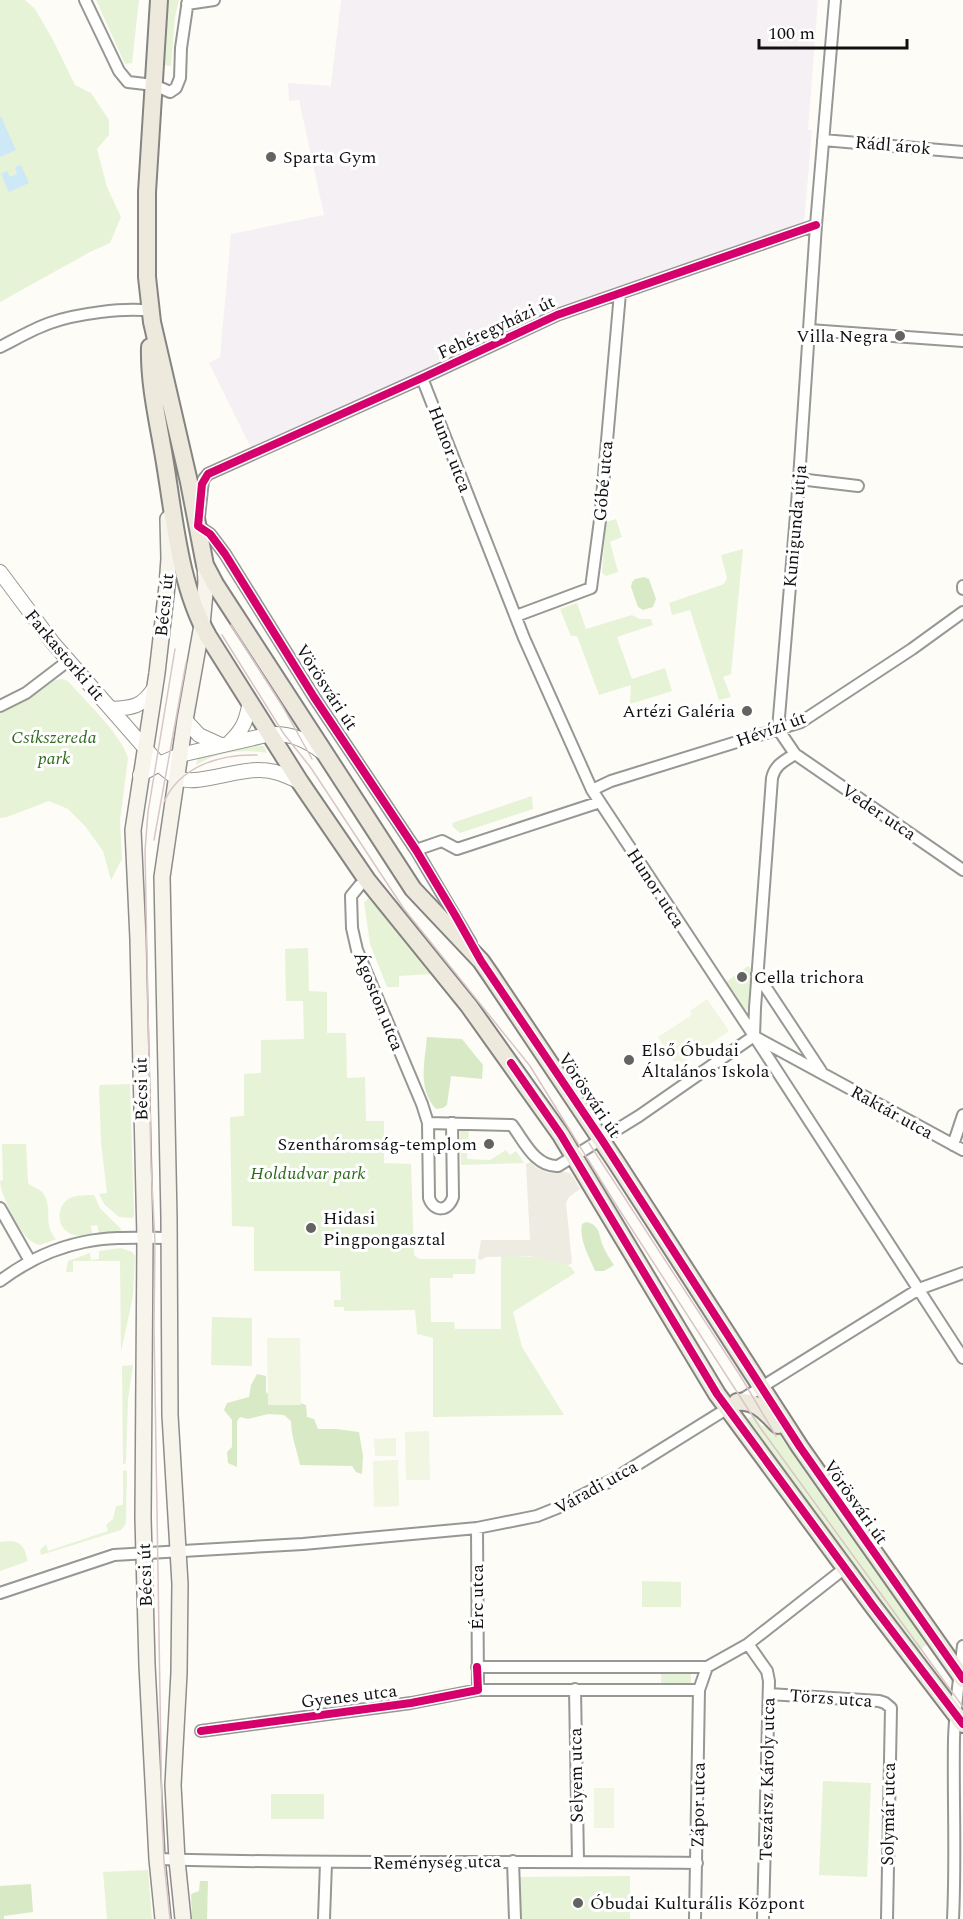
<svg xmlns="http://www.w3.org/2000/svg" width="963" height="1919" font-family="Spectral,serif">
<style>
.industrial{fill:#f5f0f3}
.green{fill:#e7f3d7}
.forest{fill:#d8eac5}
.pitch{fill:#f0f6e1}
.plaza{fill:#edebe2}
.water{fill:#cde8f7}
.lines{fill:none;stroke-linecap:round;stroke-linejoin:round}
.minor-casing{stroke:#979795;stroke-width:14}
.tertiary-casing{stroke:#979795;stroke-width:16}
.secondary-casing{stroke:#8e8d8b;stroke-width:18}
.primary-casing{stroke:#858482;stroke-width:20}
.minor{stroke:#fffffe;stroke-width:10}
.tertiary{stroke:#fffffe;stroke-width:14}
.secondary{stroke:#f6f4eb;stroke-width:15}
.primary{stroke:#ede9dc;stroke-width:16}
.tram{stroke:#d9c6c7;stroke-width:1.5}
.cycleway-casing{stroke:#fff;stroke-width:11}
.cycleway{stroke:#d6006c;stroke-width:8}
.poi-dot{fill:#646362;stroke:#fff;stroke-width:2}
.labels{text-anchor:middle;stroke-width:6;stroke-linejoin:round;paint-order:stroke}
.street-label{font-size:18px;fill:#111;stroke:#fff}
.poi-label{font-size:18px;fill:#111;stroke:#fff;text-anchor:start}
.park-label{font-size:18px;font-style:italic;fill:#2f6b1f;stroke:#fff}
</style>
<rect width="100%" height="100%" fill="#fdfcf7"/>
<path class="industrial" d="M 341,0 L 818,0 L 808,130 L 812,130 L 804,224 L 549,314 L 252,450 L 209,363 L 220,357 L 231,234 L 324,215 L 299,100 L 289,101 L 288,83 L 331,86 Z"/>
<path class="green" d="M 0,0 L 25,0 L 35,9 L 53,40 L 75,85 L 91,93 L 109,120 L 109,135 L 97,149 L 107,187 L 121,217 L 110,243 L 90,252 L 0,302 Z
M 96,0 L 139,0 L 132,63 L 125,64 Z
M 169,0 L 179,0 L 175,17 L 171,66 L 164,65 Z
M 616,519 L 622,537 L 610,542 L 618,572 L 606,576 L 602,573 L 606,522 Z
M 743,549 L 731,674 L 723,677 L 731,697 L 719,700 L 690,610 L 672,615 L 669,603 L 724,584 L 727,578 L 721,555 Z
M 577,603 L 586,629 L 632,615 L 640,619 L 651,619 L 653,625 L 617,637 L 632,679 L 665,668 L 672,691 L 630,704 L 631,685 L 599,695 L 577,636 L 571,636 L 560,609 Z
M 62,679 L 68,681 C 85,701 121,734 128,758 L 120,821 L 122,859 L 111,880 L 103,851 L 85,826 L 68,809 L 49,801 L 7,817 L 0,818 L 0,713 L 33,696 L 55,680 Z
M 246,744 L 264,746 L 267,753 C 242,749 219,751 196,765 L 198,757 Z
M 532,796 L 533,809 L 460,833 L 453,827 L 452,823 Z
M 369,898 L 432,974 L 399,976 L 399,987 L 387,987 L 370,944 L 364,902 Z
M 308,948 L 309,991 L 327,992 L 327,1033 L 346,1033 L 347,1078 L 365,1077 L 366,1121 L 384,1121 L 384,1163 L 411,1164 L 414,1255 L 420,1259 L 476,1259 L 475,1274 L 453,1274 L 453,1278 L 430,1278 L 431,1322 L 454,1322 L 455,1329 L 501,1329 L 501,1256 C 517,1256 556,1256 569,1266 C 572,1267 573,1271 575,1273 L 513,1312 L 522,1347 L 564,1415 L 433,1417 L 433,1338 L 417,1334 L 415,1310 L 344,1311 L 344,1307 L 334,1307 L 334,1300 L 341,1300 L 340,1271 L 254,1271 L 254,1227 L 232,1226 L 230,1117 L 244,1116 L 244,1074 L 261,1073 L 261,1040 L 304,1039 L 303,1001 L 286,1001 L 285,949 Z
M 748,966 L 752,969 L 749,1006 L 747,1010 L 743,1011 L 726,982 Z
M 130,1084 L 134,1216 L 132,1218 L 119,1217 L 104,1204 L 99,1194 L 107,1193 L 101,1143 L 99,1087 L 100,1085 Z
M 460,1130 L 469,1130 L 467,1159 L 490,1160 L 506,1150 L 510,1155 L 516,1151 L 524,1163 L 461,1165 Z
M 2,1144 L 26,1144 L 28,1183 C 32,1187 40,1189 43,1193 C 54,1209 42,1224 56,1239 L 54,1240 L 40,1245 C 36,1244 35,1244 31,1241 C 20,1234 0,1194 0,1181 L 3,1180 Z
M 94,1195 L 100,1208 L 122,1230 L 118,1231 L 99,1233 L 97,1225 L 91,1226 L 92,1234 C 56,1244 52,1207 70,1198 C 77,1195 86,1195 94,1195 Z
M 121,1248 L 132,1252 L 135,1256 L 133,1296 L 121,1352 L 120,1261 L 73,1261 L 73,1272 L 66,1272 L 68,1261 L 90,1253 L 91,1260 L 99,1259 L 99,1251 Z
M 212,1317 L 252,1318 L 252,1366 L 211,1365 Z
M 133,1365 L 128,1400 L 126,1461 L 125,1464 L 123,1464 L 122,1366 Z
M 754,1415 L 762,1426 L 770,1421 L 846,1531 L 848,1531 L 929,1643 L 918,1651 L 747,1419 Z
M 123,1470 L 127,1471 L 126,1521 L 125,1525 L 121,1530 L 41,1555 L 40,1550 L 46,1544 L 48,1551 L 108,1531 L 106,1525 L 113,1519 L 116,1506 L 123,1505 Z
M 12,1541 C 24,1543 25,1551 28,1561 L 0,1571 L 0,1542 Z
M 642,1581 L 681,1582 L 681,1607 L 642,1607 Z
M 661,1667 L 691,1667 L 691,1690 L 661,1690 Z
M 823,1781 L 871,1783 L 867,1877 L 819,1875 Z
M 271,1794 L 324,1794 L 324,1819 L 271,1819 Z
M 148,1870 L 152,1919 L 107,1919 L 103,1872 Z
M 630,1876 L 630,1919 L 520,1919 L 518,1877 Z"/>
<path class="forest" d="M 644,577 L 649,579 L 656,599 L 653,607 L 643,610 L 638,607 L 631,587 L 632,582 L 635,579 Z
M 427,1037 L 462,1039 L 483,1065 L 482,1079 L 451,1076 L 447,1105 L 443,1108 L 436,1109 C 417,1089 425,1061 427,1037 Z
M 586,1222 C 600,1224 599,1236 603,1246 C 606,1253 610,1259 614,1265 L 604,1271 L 595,1271 C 589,1256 579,1241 582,1224 Z
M 257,1374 L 266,1376 L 266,1392 L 274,1399 L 290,1399 L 306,1405 L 307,1417 L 314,1419 L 318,1429 L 336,1429 L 359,1432 L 363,1456 L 362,1474 L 356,1472 L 352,1466 L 300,1465 C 297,1450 291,1436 291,1421 L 284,1415 L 268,1414 L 248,1419 L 240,1417 L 237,1421 L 237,1467 L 228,1463 L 227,1452 L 232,1447 L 232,1420 L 224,1410 L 227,1403 L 249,1397 L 251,1385 Z
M 200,1881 L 208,1881 L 207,1919 L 192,1919 L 191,1894 L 199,1891 Z
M 31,1884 L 33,1912 L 4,1916 L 4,1919 L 0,1919 L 0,1886 Z"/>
<path class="pitch" d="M 707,999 L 729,1031 L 677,1066 L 658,1037 L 692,1015 L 690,1011 Z
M 267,1338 L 300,1338 L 301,1405 L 268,1405 Z
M 429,1431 L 430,1480 L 406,1480 L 405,1432 Z
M 396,1438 L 396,1456 L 375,1456 L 374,1439 Z
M 398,1460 L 399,1506 L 374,1507 L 373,1461 Z
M 594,1788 L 614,1788 L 614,1828 L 594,1828 Z"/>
<path class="plaza" d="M 531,1162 L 535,1167 L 548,1173 L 561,1171 L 570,1173 L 574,1178 L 580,1189 L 569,1197 L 566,1203 L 572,1263 L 569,1265 L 530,1256 L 486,1257 L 481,1260 L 478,1259 L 481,1240 L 530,1240 L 526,1164 Z"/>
<path class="water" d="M 0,117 L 1,117 L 16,150 L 0,157 Z
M 21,165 L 29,183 L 9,192 L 1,174 L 7,171 L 10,177 L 17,174 L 15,167 Z"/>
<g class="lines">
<defs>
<path id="minor" d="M 85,0 L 119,71 L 128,82 L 154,85 L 170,92 L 176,88 L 180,78 L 181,48 L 188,0
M 835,0 L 816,225 L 799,479 L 778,729 L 795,754 L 963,870
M 187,4 L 214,0
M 823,140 L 963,152
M 809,330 L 963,341
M 0,347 C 16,339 33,329 50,323 C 75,314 125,307 151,311
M 422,378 L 524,638 L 592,790 L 764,1051 L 963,1358
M 799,479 L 858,486
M 963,586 L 963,589
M 516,616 L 591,588 L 600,520 L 620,293
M 0,706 L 26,693 L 68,661
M 592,790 L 611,781 L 801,722 L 912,649 L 963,612
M 416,850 L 442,841 L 457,849 L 600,802
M 367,880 L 360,885 L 351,896 L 352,928 L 357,950 L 422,1104 L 428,1123 L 512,1125 C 524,1141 535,1167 558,1166 L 639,1116 L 754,1036
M 471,943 L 416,850 L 314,697 L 225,554 L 210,534 L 198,526 L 203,480 L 208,474 L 422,378 L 557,315 L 816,225
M 757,974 L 821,1071
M 754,1036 L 755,1008 L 772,778 C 775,765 784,761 795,754
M 757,1038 L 963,1150
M 428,1123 L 429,1198 C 434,1212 448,1212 453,1197 L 452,1123
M 953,1145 L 963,1115
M 0,1208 L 30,1261
M 0,1281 C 24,1263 54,1248 84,1242 C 112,1236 141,1238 169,1238
M 477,1528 L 478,1690
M 0,1593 L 114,1555 L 303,1544 L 477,1528 L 537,1516 L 557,1508 L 614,1479 L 919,1289 L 963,1273
M 748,1644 L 767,1671 L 769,1681 L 763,1919
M 477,1667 L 707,1667 L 748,1644 L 845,1568
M 575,1689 L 578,1861
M 769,1694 L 879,1701 L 885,1703 L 891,1708 L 887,1919
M 201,1731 L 411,1703 L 478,1690 L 699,1690
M 157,1859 C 337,1865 517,1860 697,1863
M 513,1861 L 515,1919
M 324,1919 L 326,1863
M 695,1919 L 699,1690 L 707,1667
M 953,1919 C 956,1859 953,1799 954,1739 C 955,1708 959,1677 963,1646"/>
<path id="tertiary" d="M 0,572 L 53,643 L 159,764 C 165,769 171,775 178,778 C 196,786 237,769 260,770 C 275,770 287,776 300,782
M 111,709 C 133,708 142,707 155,687
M 185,720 L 199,735 L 221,745
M 230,742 C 244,728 246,721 250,702
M 140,775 L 159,764 L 180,755 L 271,734 C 291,733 307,740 322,752"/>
<path id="secondary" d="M 163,1919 L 157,1859 L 147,1665 L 143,1518 L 145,1238 L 138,939 L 133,830 L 157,673 L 167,586 L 169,559 L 168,519
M 183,1919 L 177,1860 L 173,1785 L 179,1673 L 180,1584 L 170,1415 L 169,1218 L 162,877 L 185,720 L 202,625 L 206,582 L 205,565"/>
<path id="primary" d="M 159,0 L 147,192 L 147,277 L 152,322 L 189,482 L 205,565 L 215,584 L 413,889 L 481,961 L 490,974 L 616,1162 L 800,1447 L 963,1679
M 150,347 C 149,384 158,421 164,457 C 174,515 179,585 208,636 L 300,782 L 367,880 L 469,1006 L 561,1135 L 717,1394 L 873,1606 L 963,1724
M 737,1402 C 756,1400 766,1413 778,1425"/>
</defs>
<use href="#minor" class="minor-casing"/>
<use href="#tertiary" class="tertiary-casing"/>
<use href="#secondary" class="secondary-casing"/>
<use href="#primary" class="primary-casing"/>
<use href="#minor" class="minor"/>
<use href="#tertiary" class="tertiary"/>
<use href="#secondary" class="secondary"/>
<use href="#primary" class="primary"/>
<path class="tram" d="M 231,625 L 283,707 L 312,759
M 222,635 L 284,734 L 311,768 L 404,909 L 530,1066 L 613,1200 L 759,1426 L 963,1707
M 164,802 C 180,766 220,754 257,755
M 154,840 L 186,663
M 589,1143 L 741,1377 L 776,1436
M 170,1919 L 164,1862 L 162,1819 L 154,1327 L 155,1241 L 151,1165 L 145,851 L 148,812 L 175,649"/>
<defs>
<path id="cycleway" d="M 816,225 L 557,315 L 422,378 L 208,474 L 202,484 L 198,526 L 210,534 L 225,554 L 314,697 L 416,850 L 455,915 L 481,961 L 602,1140 L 800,1447 L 963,1679
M 511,1063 L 561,1135 L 717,1394 L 873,1606 L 963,1724
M 201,1731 L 411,1703 L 478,1690 L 477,1667"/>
</defs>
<use href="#cycleway" class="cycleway-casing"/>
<use href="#cycleway" class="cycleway"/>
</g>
<g class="poi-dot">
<circle cx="271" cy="157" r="6"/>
<circle cx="900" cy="336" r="6"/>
<circle cx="747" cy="711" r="6"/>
<circle cx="742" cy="977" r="6"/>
<circle cx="629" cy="1060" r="6"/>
<circle cx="489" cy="1144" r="6"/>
<circle cx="311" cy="1228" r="6"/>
<circle cx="578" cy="1903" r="6"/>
</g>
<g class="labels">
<g class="street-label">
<text transform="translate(893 145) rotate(5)" y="6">Rádl árok</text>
<text transform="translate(496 327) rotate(-25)" y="6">Fehéregyházi út</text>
<text transform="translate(450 449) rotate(69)" y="6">Hunor utca</text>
<text transform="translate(603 481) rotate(-85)" y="6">Góbé utca</text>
<text transform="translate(795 526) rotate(-85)" y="6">Kunigunda útja</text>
<text transform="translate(164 605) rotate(-84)" y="6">Bécsi út</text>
<text transform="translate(65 655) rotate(50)" y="6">Farkastorki út</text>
<text transform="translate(327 687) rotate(57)" y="6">Vörösvári út</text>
<text transform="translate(771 729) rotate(-20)" y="6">Hévízi út</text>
<text transform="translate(879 812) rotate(34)" y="6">Veder utca</text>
<text transform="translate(656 888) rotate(57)" y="6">Hunor utca</text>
<text transform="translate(379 1001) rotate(68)" y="6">Ágoston utca</text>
<text transform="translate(141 1089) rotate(-91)" y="6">Bécsi út</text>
<text transform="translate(590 1095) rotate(56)" y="6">Vörösvári út</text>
<text transform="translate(892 1112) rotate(29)" y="6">Raktár utca</text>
<text transform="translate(596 1487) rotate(-29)" y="6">Váradi utca</text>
<text transform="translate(856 1502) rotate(55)" y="6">Vörösvári út</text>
<text transform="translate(145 1575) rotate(-92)" y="6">Bécsi út</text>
<text transform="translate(477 1597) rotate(-90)" y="6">Érc utca</text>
<text transform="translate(349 1696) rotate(-7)" y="6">Gyenes utca</text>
<text transform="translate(831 1698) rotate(4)" y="6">Törzs utca</text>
<text transform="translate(576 1775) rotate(-91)" y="6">Selyem utca</text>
<text transform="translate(767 1779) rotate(-89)" y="6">Teszársz Károly utca</text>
<text transform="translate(698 1805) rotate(-89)" y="6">Zápor utca</text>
<text transform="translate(888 1814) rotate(-89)" y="6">Solymár utca</text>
<text transform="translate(437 1862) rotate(-1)" y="6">Reménység utca</text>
</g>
<g class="poi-label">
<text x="283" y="163">Sparta Gym</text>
<text x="888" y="342" text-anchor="end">Villa Negra</text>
<text x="735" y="717" text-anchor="end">Artézi Galéria</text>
<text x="754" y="983">Cella trichora</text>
<text x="641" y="1056">Első Óbudai<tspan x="641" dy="21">Általános Iskola</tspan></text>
<text x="477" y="1150" text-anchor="end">Szentháromság-templom</text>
<text x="323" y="1224">Hidasi<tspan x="323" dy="21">Pingpongasztal</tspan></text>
<text x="590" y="1909">Óbudai Kulturális Központ</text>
</g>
<g class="park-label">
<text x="54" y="743">Csíkszereda<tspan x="54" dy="21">park</tspan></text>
<text x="308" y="1179">Holdudvar park</text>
</g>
</g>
<path d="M759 39v9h148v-9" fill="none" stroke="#111111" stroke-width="3"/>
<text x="768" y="39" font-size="18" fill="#111111" stroke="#ffffff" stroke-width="4.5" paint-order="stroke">100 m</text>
</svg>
